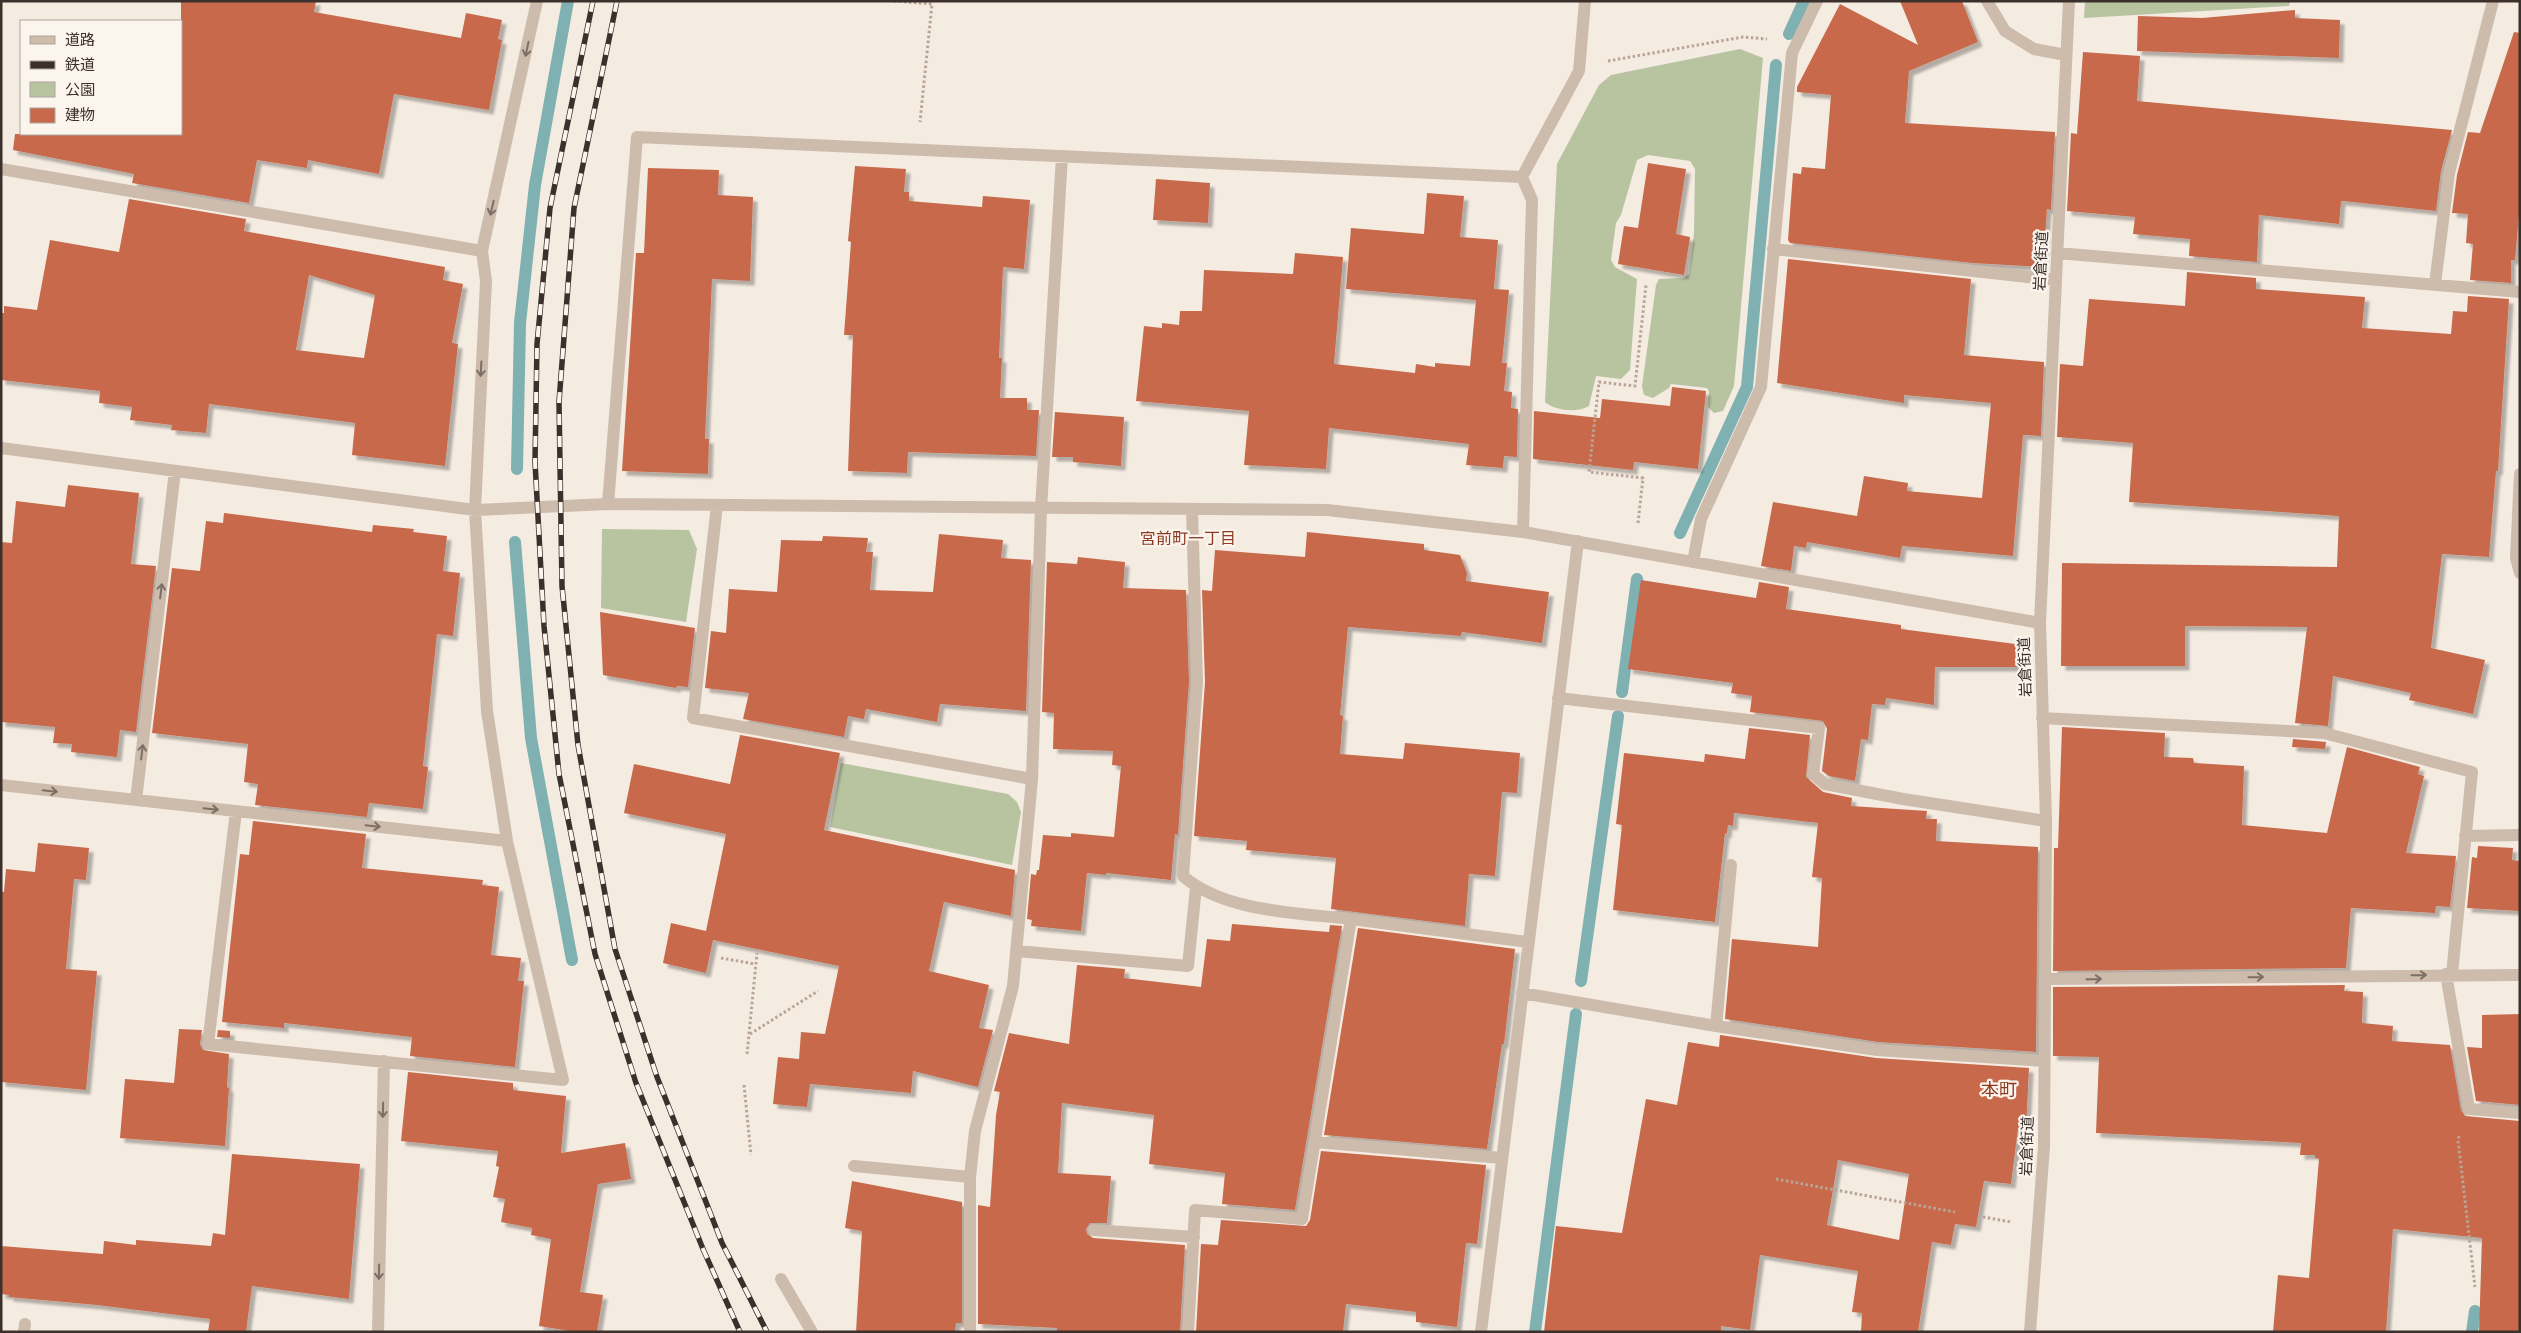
<svg xmlns="http://www.w3.org/2000/svg" width="2521" height="1333" font-family="Manrope,'Noto Sans JP',sans-serif">
<style>
.green{fill:#b8c4a0}
.lines{fill:none;stroke-linecap:round;stroke-linejoin:round}
.stream{stroke:#7fb0b2;stroke-width:12}
.building{fill:#c8694b;fill-rule:evenodd;filter:url(#shadow)}
.path{stroke:#b9a596;stroke-width:3;stroke-dasharray:2.5 2.5;stroke-linecap:butt}
.minor{stroke:#cdbbac;stroke-width:12}
.rail-casing{stroke:#3b302b;stroke-width:5.5}
.rail{stroke:#fbf5ee;stroke-width:4;stroke-dasharray:11;stroke-linecap:butt}
.oneway{stroke:#7d6f65}
.labels{text-anchor:middle;stroke-width:4.5;stroke-linejoin:round;paint-order:stroke}
.street-label{font-size:15px;fill:#3b302b;stroke:#fbf5ee}
.neighbourhood-label{font-size:16px;fill:#8c3b22;stroke:#fbf5ee}
.quarter-label{font-size:18px;fill:#8c3b22;stroke:#fbf5ee}
</style>
<defs>
<filter id="shadow"><feDropShadow dx="4.5" dy="4.5" stdDeviation="1" flood-color="#0004"/></filter>
</defs>
<rect width="100%" height="100%" fill="#f4ebe1"/>
<path class="green" d="M 2085,1 L 2290,1 L 2289,6 L 2084,18 Z
M 1740,49 L 1763,58 L 1734,386 L 1723,411 L 1714,413 L 1708,407 L 1709,392 L 1707,388 L 1671,384 L 1669,388 L 1653,398 L 1644,395 L 1642,386 L 1656,285 L 1659,279 L 1684,278 L 1689,274 L 1694,233 L 1695,169 L 1690,161 L 1648,155 L 1637,160 L 1621,215 L 1616,223 L 1611,260 L 1615,267 L 1637,279 L 1630,370 L 1621,379 L 1596,376 L 1589,406 C 1578,413 1555,411 1545,402 L 1557,164 L 1599,85 L 1611,75 Z
M 602,529 L 689,530 L 697,549 L 686,622 L 601,608 Z
M 841,763 L 1008,794 L 1017,802 L 1021,812 L 1012,865 L 830,827 Z"/>
<g class="lines">
<path class="stream" d="M 1789,34 L 1804,1
M 517,469 L 520,323 L 535,185 L 568,1
M 1680,533 L 1747,387 L 1776,65
M 515,542 L 531,738 L 572,960
M 1622,692 L 1637,579
M 1581,981 L 1618,716
M 1535,1332 L 1576,1014
M 2472,1332 L 2475,1311"/>
</g>
<path class="building" d="M 181,1 L 316,1 L 314,12 L 461,38 L 466,13 L 502,20 L 498,39 L 502,40 L 489,110 L 394,94 L 379,174 L 308,160 L 307,168 L 257,160 L 249,203 L 132,183 L 134,174 L 13,150 L 15,134 L 181,134 Z
M 1900,1 L 1962,1 L 1978,42 L 1909,71 L 1905,123 L 2055,132 L 2051,210 L 2047,209 L 2043,267 L 1972,263 L 1790,243 L 1788,240 L 1793,173 L 1801,174 L 1802,167 L 1825,169 L 1831,95 L 1797,92 L 1797,87 L 1840,4 L 1918,45 Z
M 2295,10 L 2295,18 L 2340,20 L 2339,58 L 2137,51 L 2138,16 L 2202,18 Z
M 2514,32 L 2520,33 L 2520,203 L 2515,260 L 2511,260 L 2511,283 L 2470,280 L 2473,244 L 2466,243 L 2468,214 L 2452,213 L 2457,175 L 2468,132 L 2480,133 Z
M 2083,52 L 2140,56 L 2137,101 L 2452,130 L 2441,171 L 2436,211 L 2343,201 L 2341,201 L 2339,224 L 2259,215 L 2257,262 L 2189,256 L 2190,239 L 2133,234 L 2135,217 L 2067,211 L 2071,133 L 2077,134 Z
M 1648,163 L 1686,169 L 1676,234 L 1690,237 L 1684,275 L 1618,264 L 1624,226 L 1638,228 Z
M 855,166 L 906,169 L 904,192 L 909,192 L 909,201 L 982,207 L 983,196 L 1030,200 L 1024,269 L 1003,267 L 999,358 L 1002,358 L 1000,398 L 1027,398 L 1027,410 L 1039,410 L 1036,456 L 908,452 L 907,473 L 848,471 L 853,335 L 844,335 L 851,242 L 848,241 Z
M 648,168 L 719,170 L 718,195 L 753,197 L 750,281 L 712,279 L 705,439 L 709,439 L 708,474 L 622,471 L 636,253 L 644,253 Z
M 1156,179 L 1210,183 L 1208,223 L 1153,220 Z
M 1427,193 L 1464,196 L 1460,237 L 1498,240 L 1494,289 L 1509,290 L 1502,363 L 1507,363 L 1504,391 L 1512,392 L 1511,408 L 1518,409 L 1517,457 L 1504,456 L 1503,468 L 1466,465 L 1469,444 L 1329,428 L 1326,469 L 1244,465 L 1249,411 L 1136,401 L 1144,326 L 1162,328 L 1162,323 L 1179,325 L 1180,311 L 1202,311 L 1204,270 L 1293,274 L 1295,253 L 1343,257 L 1334,364 L 1415,373 L 1416,364 L 1435,367 L 1435,363 L 1470,366 L 1476,300 L 1346,289 L 1351,228 L 1424,234 Z
M 129,199 L 246,219 L 244,231 L 445,267 L 443,280 L 463,284 L 452,343 L 458,344 L 445,466 L 352,455 L 355,423 L 209,404 L 206,433 L 171,430 L 172,425 L 130,420 L 132,407 L 99,403 L 100,391 L 1,380 L 1,313 L 4,313 L 4,306 L 37,310 L 50,240 L 119,252 ZM 309,275 L 375,295 L 364,358 L 296,350 Z
M 1788,259 L 1971,279 L 1964,355 L 2044,362 L 2041,436 L 2023,435 L 2013,556 L 1902,546 L 1900,558 L 1807,542 L 1806,548 L 1794,546 L 1791,571 L 1761,566 L 1773,502 L 1857,516 L 1864,476 L 1908,483 L 1907,491 L 1982,498 L 1991,403 L 1904,395 L 1904,403 L 1777,383 Z
M 2187,272 L 2256,278 L 2256,289 L 2365,297 L 2362,328 L 2451,334 L 2453,311 L 2467,312 L 2468,296 L 2509,299 L 2498,471 L 2496,471 L 2489,557 L 2442,554 L 2431,648 L 2485,660 L 2473,714 L 2409,700 L 2411,693 L 2333,676 L 2328,726 L 2295,723 L 2307,627 L 2185,626 L 2185,666 L 2061,666 L 2062,563 L 2337,567 L 2339,516 L 2129,502 L 2133,443 L 2057,437 L 2060,364 L 2083,366 L 2089,299 L 2185,306 Z
M 1672,387 L 1706,391 L 1698,469 L 1634,462 L 1633,470 L 1533,459 L 1534,411 L 1600,418 L 1602,399 L 1670,406 Z
M 1055,412 L 1124,417 L 1121,466 L 1073,462 L 1073,457 L 1052,457 Z
M 68,485 L 139,493 L 131,564 L 156,566 L 136,732 L 120,730 L 117,757 L 71,752 L 72,744 L 53,743 L 55,727 L 1,722 L 1,542 L 12,543 L 16,501 L 65,507 Z
M 224,513 L 372,532 L 373,525 L 414,529 L 413,532 L 447,536 L 443,571 L 460,573 L 453,636 L 437,634 L 423,766 L 428,767 L 423,809 L 369,803 L 367,817 L 255,805 L 258,784 L 244,782 L 248,744 L 152,733 L 172,568 L 200,571 L 206,521 L 223,523 Z
M 1307,532 L 1424,544 L 1424,550 L 1460,555 L 1467,573 L 1466,581 L 1549,592 L 1542,643 L 1462,632 L 1461,636 L 1348,627 L 1340,715 L 1343,716 L 1340,754 L 1403,759 L 1405,743 L 1520,753 L 1517,793 L 1502,792 L 1495,876 L 1469,874 L 1465,926 L 1331,909 L 1336,858 L 1246,850 L 1247,841 L 1194,836 L 1205,682 L 1202,590 L 1212,591 L 1215,550 L 1305,557 Z
M 939,534 L 1003,540 L 1001,558 L 1031,560 L 1026,711 L 940,704 L 937,722 L 866,709 L 864,719 L 848,716 L 844,737 L 743,719 L 749,693 L 705,688 L 711,631 L 726,633 L 729,589 L 777,592 L 781,540 L 822,541 L 823,536 L 868,538 L 866,552 L 873,552 L 870,590 L 933,592 Z
M 1078,557 L 1125,562 L 1123,588 L 1186,590 L 1189,682 L 1178,835 L 1175,834 L 1171,880 L 1106,873 L 1106,875 L 1087,873 L 1081,931 L 1031,926 L 1032,920 L 1027,919 L 1031,874 L 1036,875 L 1037,870 L 1039,870 L 1043,835 L 1071,837 L 1071,833 L 1114,837 L 1121,766 L 1112,765 L 1113,751 L 1053,749 L 1054,713 L 1042,712 L 1047,562 L 1077,564 Z
M 1641,580 L 1756,598 L 1759,582 L 1789,587 L 1786,609 L 1901,625 L 1901,629 L 2023,645 L 2022,667 L 1935,667 L 1934,705 L 1886,698 L 1885,705 L 1872,704 L 1868,740 L 1861,739 L 1855,781 L 1829,776 L 1822,771 L 1827,729 L 1823,721 L 1750,712 L 1752,696 L 1731,693 L 1733,683 L 1628,669 Z
M 600,612 L 695,628 L 688,687 L 677,686 L 676,688 L 603,675 Z
M 2062,727 L 2165,733 L 2164,757 L 2193,758 L 2194,763 L 2244,766 L 2242,825 L 2327,833 L 2347,747 L 2420,767 L 2418,774 L 2424,776 L 2406,853 L 2456,856 L 2450,907 L 2436,906 L 2435,913 L 2351,908 L 2346,968 L 2053,971 L 2054,848 L 2058,848 Z
M 1749,728 L 1810,735 L 1806,777 L 1823,792 L 1852,798 L 1851,806 L 1927,811 L 1926,819 L 1937,819 L 1936,841 L 2038,847 L 2036,1052 L 1878,1042 L 1725,1019 L 1732,939 L 1818,947 L 1822,878 L 1812,877 L 1818,823 L 1734,813 L 1733,826 L 1728,825 L 1727,834 L 1725,833 L 1715,922 L 1613,910 L 1622,825 L 1616,824 L 1624,753 L 1704,762 L 1705,754 L 1745,759 Z
M 740,735 L 840,753 L 824,830 L 1015,870 L 1011,916 L 944,902 L 929,971 L 989,985 L 979,1028 L 993,1030 L 978,1087 L 913,1071 L 911,1093 L 810,1084 L 807,1107 L 773,1104 L 778,1057 L 799,1059 L 801,1032 L 825,1034 L 839,966 L 713,940 L 706,973 L 663,963 L 671,923 L 706,931 L 726,834 L 624,813 L 634,764 L 730,784 Z
M 2293,739 L 2326,742 L 2325,749 L 2292,747 Z
M 253,821 L 366,834 L 362,868 L 483,880 L 482,885 L 499,887 L 491,955 L 521,958 L 518,981 L 524,981 L 515,1067 L 410,1056 L 412,1037 L 284,1023 L 284,1028 L 222,1022 L 240,854 L 249,855 Z
M 38,843 L 89,848 L 86,880 L 74,879 L 66,969 L 97,971 L 86,1090 L 1,1082 L 1,892 L 4,892 L 6,869 L 35,872 Z
M 2478,846 L 2513,848 L 2512,860 L 2520,861 L 2520,911 L 2467,908 L 2472,857 L 2477,858 Z
M 1232,924 L 1329,932 L 1330,925 L 1342,926 L 1295,1210 L 1222,1204 L 1225,1173 L 1149,1164 L 1154,1115 L 1062,1103 L 1058,1173 L 1111,1176 L 1107,1223 L 1090,1223 L 1086,1229 L 1087,1234 L 1093,1238 L 1185,1245 L 1180,1332 L 1057,1332 L 1057,1328 L 978,1324 L 978,1205 L 990,1207 L 996,1115 L 1000,1092 L 994,1091 L 1009,1033 L 1069,1044 L 1077,965 L 1125,969 L 1124,978 L 1201,987 L 1207,939 L 1230,941 Z
M 1358,928 L 1515,949 L 1504,1044 L 1502,1044 L 1487,1149 L 1324,1135 Z
M 2345,985 L 2344,991 L 2363,992 L 2362,1023 L 2393,1026 L 2392,1041 L 2450,1045 L 2461,1110 L 2465,1116 L 2520,1121 L 2520,1332 L 2479,1332 L 2482,1238 L 2393,1229 L 2386,1332 L 2273,1332 L 2278,1275 L 2309,1278 L 2319,1159 L 2315,1158 L 2315,1155 L 2300,1155 L 2301,1143 L 2096,1133 L 2099,1057 L 2053,1056 L 2053,987 Z
M 2520,1014 L 2520,1105 L 2476,1101 L 2467,1047 L 2482,1048 L 2482,1015 Z
M 179,1029 L 202,1030 L 200,1044 L 203,1050 L 229,1054 L 227,1087 L 229,1088 L 225,1146 L 120,1138 L 125,1079 L 174,1083 Z
M 218,1030 L 230,1031 L 230,1038 L 217,1037 Z
M 1720,1035 L 1876,1058 L 2029,1068 L 2026,1128 L 2018,1128 L 2011,1184 L 1984,1181 L 1976,1227 L 1955,1224 L 1951,1245 L 1932,1242 L 1918,1332 L 1861,1332 L 1862,1313 L 1852,1312 L 1858,1271 L 1760,1255 L 1750,1330 L 1721,1326 L 1721,1332 L 1544,1332 L 1556,1226 L 1622,1233 L 1646,1099 L 1677,1105 L 1688,1042 L 1719,1047 ZM 1838,1160 L 1909,1174 L 1899,1240 L 1827,1225 Z
M 408,1072 L 513,1083 L 513,1090 L 566,1096 L 561,1153 L 625,1143 L 631,1179 L 598,1184 L 580,1292 L 603,1295 L 597,1332 L 576,1332 L 539,1326 L 551,1239 L 531,1235 L 532,1228 L 501,1222 L 505,1199 L 493,1197 L 499,1167 L 496,1166 L 498,1151 L 401,1141 Z
M 1321,1151 L 1486,1165 L 1477,1244 L 1466,1243 L 1457,1327 L 1416,1322 L 1416,1312 L 1346,1304 L 1343,1332 L 1196,1332 L 1201,1244 L 1218,1245 L 1221,1220 L 1306,1226 L 1310,1220 Z
M 232,1154 L 360,1164 L 349,1299 L 252,1286 L 246,1332 L 208,1332 L 210,1319 L 97,1305 L 9,1297 L 9,1295 L 1,1294 L 1,1246 L 103,1254 L 104,1241 L 136,1245 L 136,1240 L 211,1246 L 213,1233 L 225,1235 Z
M 852,1181 L 962,1202 L 962,1323 L 956,1323 L 955,1332 L 856,1332 L 862,1231 L 845,1228 Z"/>
<g class="lines">
<path class="path" d="M 894,1 L 932,4 L 920,122
M 1608,61 L 1743,37 L 1767,39
M 1638,523 L 1643,478 L 1589,472 L 1599,382 L 1635,386 L 1646,285
M 721,958 L 755,964
M 750,1034 L 818,991
M 747,1054 L 757,953
M 744,1085 L 751,1155
M 2459,1136 L 2458,1140 L 2475,1287
M 1776,1179 L 1955,1212
M 1978,1216 L 2011,1222"/>
<path class="minor" d="M 1987,1 L 2005,31 L 2034,49 L 2066,55
M 1,169 L 482,251
M 1522,177 L 1579,71 L 1585,1
M 1773,249 L 2056,280
M 2057,253 L 2520,292
M 2435,284 L 2449,173 L 2493,1
M 1,448 L 475,510 L 608,504 L 1327,510 L 1523,532 L 2040,623
M 2520,474 L 2516,558 L 2520,573
M 608,504 L 637,137 L 1522,177 L 1532,200 L 1523,532
M 717,505 L 693,718 L 1032,779
M 1192,509 L 1197,682 L 1183,876 C 1224,912 1299,913 1351,919
M 1693,562 L 1701,519 L 1761,387 L 1792,53 L 1817,1
M 1558,698 L 1819,728 L 1813,774 L 1825,784 L 1903,799 L 2046,821
M 2042,718 L 2324,733 L 2472,772 L 2452,974
M 1,785 L 507,841
M 136,800 L 175,471
M 236,811 L 208,1044 L 563,1080 L 507,841 L 487,711 L 475,510 L 486,281 L 482,251 L 537,1
M 2465,836 L 2520,835
M 1016,951 L 1188,966 L 1196,887
M 2446,974 L 2469,1109 L 2520,1113
M 2045,979 L 2520,975
M 1522,993 L 1716,1026 L 1877,1050 L 2044,1061
M 1716,1026 L 1731,865
M 1315,1142 L 1502,1158
M 854,1166 L 970,1177
M 1094,1230 L 1194,1237
M 781,1279 L 812,1332
M 970,1329 L 970,1177 L 975,1131 L 1013,986 L 1032,779 L 1041,509 L 1062,156
M 24,1332 L 25,1324
M 378,1332 L 384,1061
M 1188,1332 L 1195,1210 L 1302,1219 L 1351,919 L 1528,942
M 1481,1332 L 1578,541
M 2030,1332 L 2044,1147 L 2046,821 L 2040,623 L 2069,1"/>
<defs>
<path id="rail" d="M 593,1 L 550,208 L 537,344 L 535,462 L 544,626 L 559,774 L 595,954 L 636,1083 L 703,1249 L 740,1332
M 617,1 L 574,208 L 559,402 L 562,586 L 578,745 L 615,949 L 657,1077 L 722,1243 L 767,1332"/>
</defs>
<use href="#rail" class="rail-casing"/>
<use href="#rail" class="rail"/>
</g>
<defs><path id="oneway-shaft" d="M-6 0H5M1.5-3L5.5 0L1.5 3" fill="none" stroke-width="1.6" stroke-linecap="round" stroke-linejoin="round" transform="scale(1.25)"/></defs>
<g class="oneway">
<use href="#oneway-shaft" transform="translate(527 49) rotate(102)"/>
<use href="#oneway-shaft" transform="translate(492 208) rotate(103)"/>
<use href="#oneway-shaft" transform="translate(481 369) rotate(93)"/>
<use href="#oneway-shaft" transform="translate(161 591) rotate(-83)"/>
<use href="#oneway-shaft" transform="translate(142 752) rotate(-83)"/>
<use href="#oneway-shaft" transform="translate(50 791) rotate(6)"/>
<use href="#oneway-shaft" transform="translate(211 809) rotate(6)"/>
<use href="#oneway-shaft" transform="translate(373 826) rotate(6)"/>
<use href="#oneway-shaft" transform="translate(2419 975) rotate(-1)"/>
<use href="#oneway-shaft" transform="translate(2256 977) rotate(-1)"/>
<use href="#oneway-shaft" transform="translate(2094 979) rotate(-1)"/>
<use href="#oneway-shaft" transform="translate(383 1110) rotate(91)"/>
<use href="#oneway-shaft" transform="translate(379 1272) rotate(91)"/>
</g>
<g class="labels">
<g class="street-label">
<text transform="translate(2041 261) rotate(-87)" y="5">岩倉街道</text>
<text transform="translate(2025 667) rotate(-92)" y="5">岩倉街道</text>
<text transform="translate(2027 1146) rotate(-88)" y="5">岩倉街道</text>
</g>
<g class="neighbourhood-label">
<text x="1188" y="544">宮前町一丁目</text>
</g>
<g class="quarter-label">
<text x="1999" y="1096">本町</text>
</g>
</g>
<rect width="2521" height="1333" fill="none" stroke="#3b302b" stroke-width="5"/>
<rect x="20" y="20" width="162" height="115" fill="#fbf5ee" stroke="#aea6a0"/>
<rect x="30" y="36" width="25" height="8" fill="#cdbbac" stroke="#aea6a0"/>
<text x="65" y="45" font-size="15" fill="#3b302b">道路</text>
<rect x="30" y="61" width="25" height="8" fill="#3b302b" stroke="#aea6a0"/>
<text x="65" y="70" font-size="15" fill="#3b302b">鉄道</text>
<rect x="30" y="82" width="25" height="15" fill="#b8c4a0" stroke="#aea6a0"/>
<text x="65" y="95" font-size="15" fill="#3b302b">公園</text>
<rect x="30" y="108" width="25" height="15" fill="#c8694b" stroke="#aea6a0"/>
<text x="65" y="120" font-size="15" fill="#3b302b">建物</text>
</svg>
